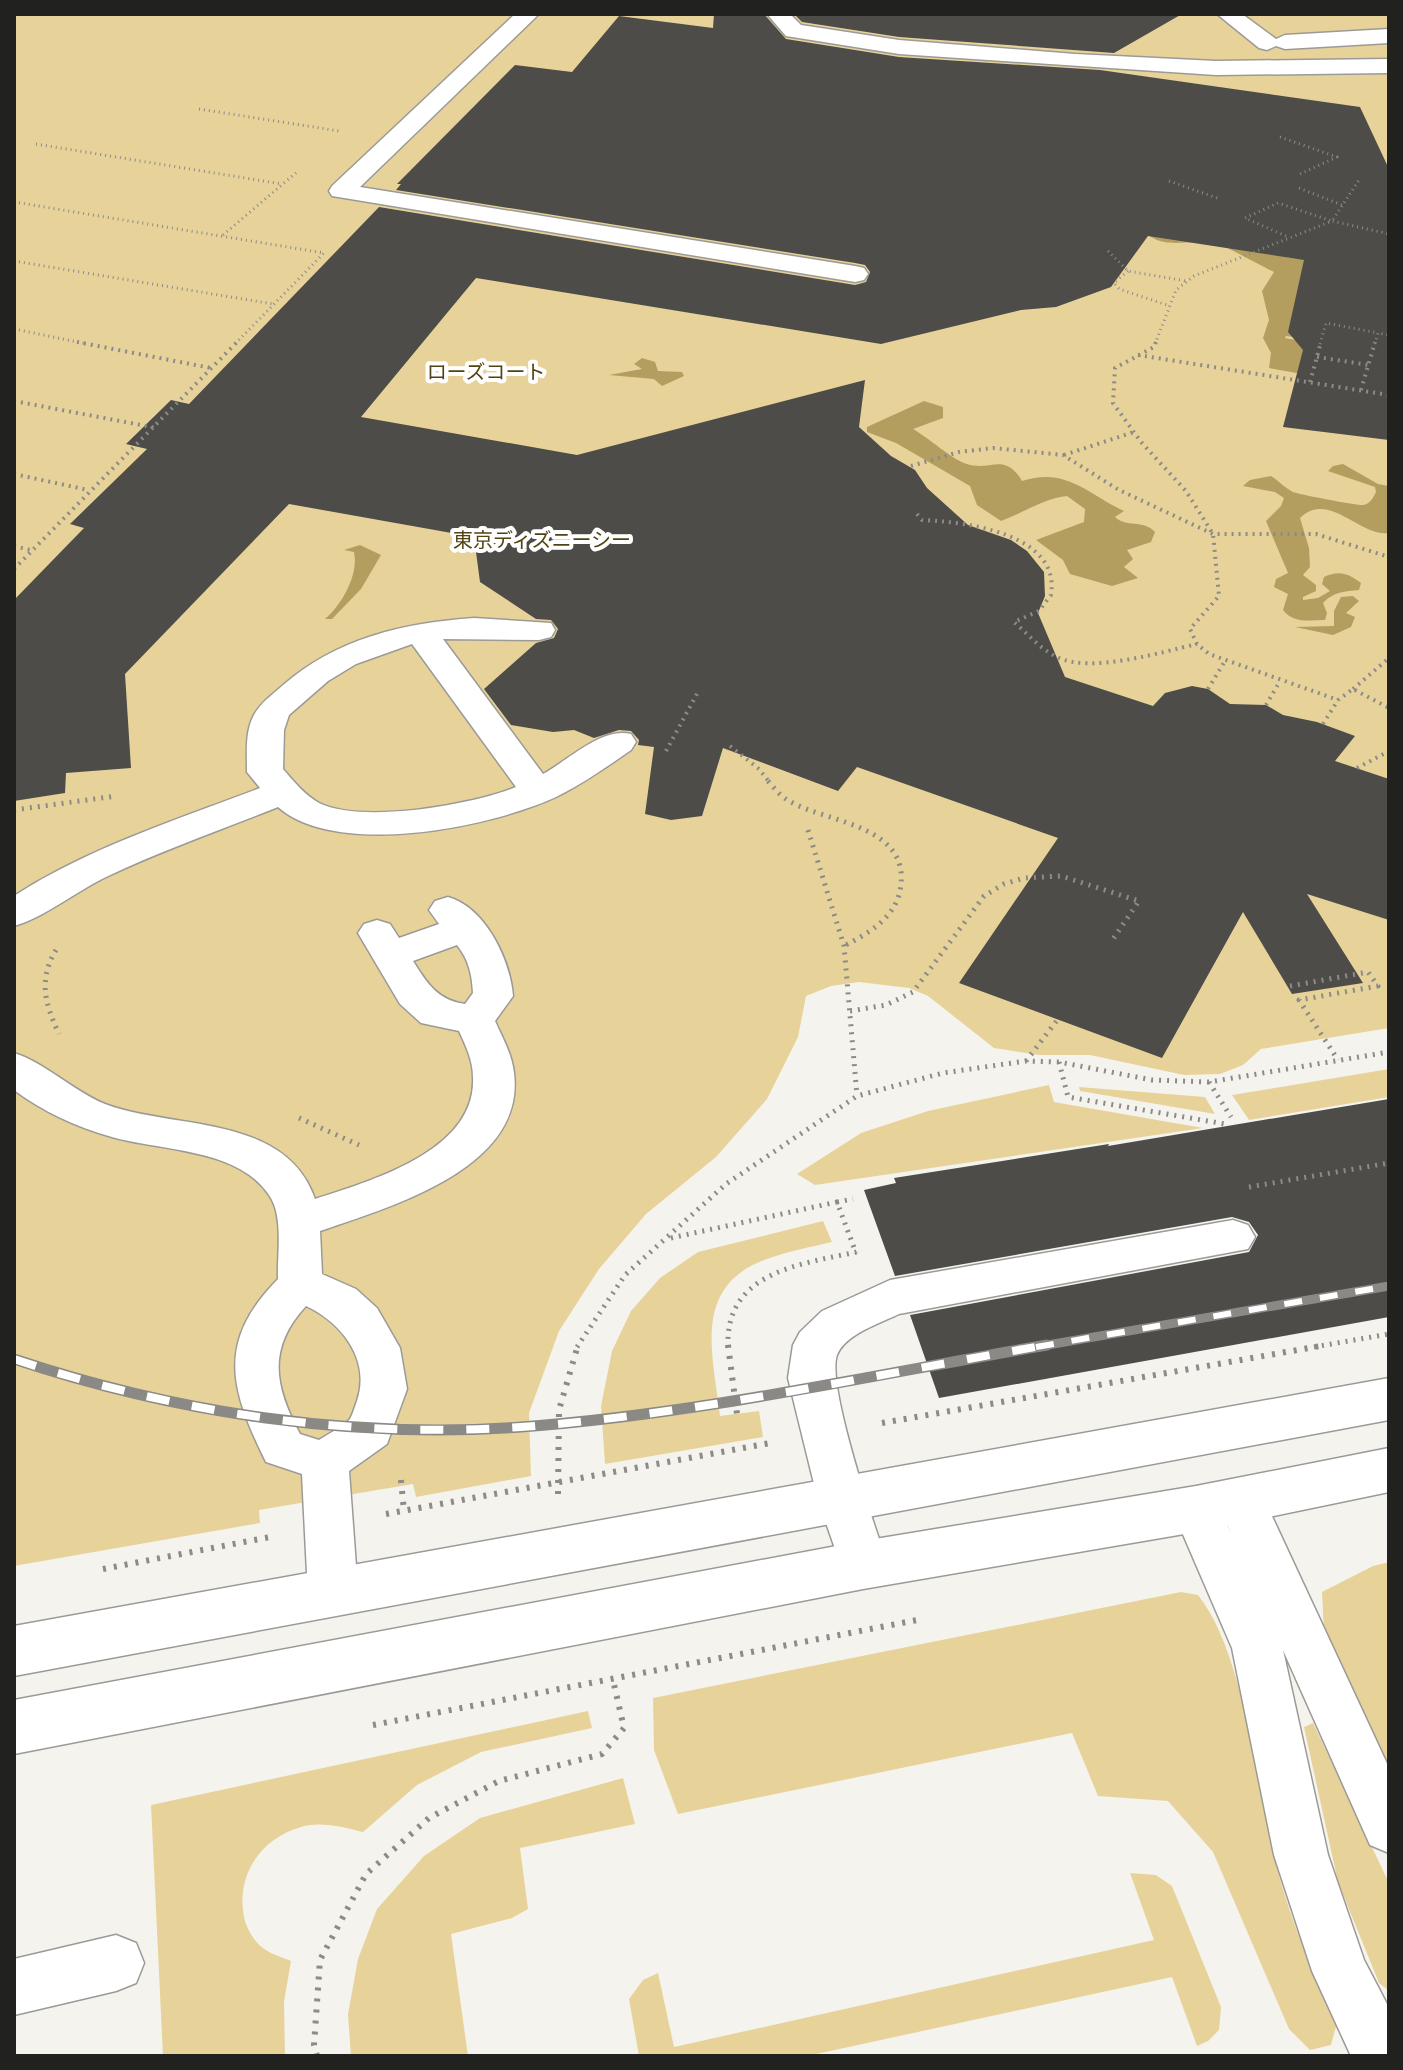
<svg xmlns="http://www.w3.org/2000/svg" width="1403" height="2070" font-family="'Space Grotesk','Noto Sans JP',sans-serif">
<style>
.green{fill:#e7d39a}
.water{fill:#b39d5f}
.building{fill:#4e4c48}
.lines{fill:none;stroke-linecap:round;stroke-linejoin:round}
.service-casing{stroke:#9c9a96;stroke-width:3}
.tertiary-casing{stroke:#9c9a96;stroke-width:3}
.path-far3{stroke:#8c8b88;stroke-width:3;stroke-dasharray:1 4;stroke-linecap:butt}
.path-far2{stroke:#8c8b88;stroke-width:4;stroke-dasharray:2 5;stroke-linecap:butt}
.path-far1{stroke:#8c8b88;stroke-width:5;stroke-dasharray:2 6;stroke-linecap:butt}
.path{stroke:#8c8b88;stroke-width:6;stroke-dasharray:3 8;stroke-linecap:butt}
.service{fill:#fff;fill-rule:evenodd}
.tertiary{fill:#fff;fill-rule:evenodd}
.rail-far1-casing{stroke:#8a8985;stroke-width:9}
.rail-casing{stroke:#8a8985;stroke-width:11}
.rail-far1{stroke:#fff;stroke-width:6;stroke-dasharray:18;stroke-linecap:butt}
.rail{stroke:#fff;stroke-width:8;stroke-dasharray:23;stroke-linecap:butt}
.labels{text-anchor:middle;stroke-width:8;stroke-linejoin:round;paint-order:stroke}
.far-park-label{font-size:20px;fill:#534312;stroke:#fff}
</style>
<rect width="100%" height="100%" fill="#f5f3ee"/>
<path class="green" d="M 14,14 L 1389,14 L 1389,1028 L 1261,1049 L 1243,1065 L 1220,1074 L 1184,1075 L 1090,1055 L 1039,1055 L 994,1048 L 928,996 L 909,988 L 859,982 L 831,986 L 806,996 L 798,1037 L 767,1099 L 716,1157 L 646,1214 L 599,1269 L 559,1331 L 529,1413 L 531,1476 L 416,1497 L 413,1484 L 259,1510 L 260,1523 L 14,1566 Z
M 1389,1069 L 1389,1097 L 1249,1120 L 1232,1095 Z
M 1049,1085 L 1054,1102 L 1203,1128 L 815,1185 L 797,1174 L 861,1133 L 928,1111 Z
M 1079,1087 L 1205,1097 L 1215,1114 L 1080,1091 Z
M 823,1221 L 832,1242 C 811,1247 788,1251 767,1259 C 691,1286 713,1354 720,1416 L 759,1411 L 763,1437 L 605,1464 L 601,1406 L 612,1351 L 631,1311 L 660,1278 L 698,1252 Z
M 1389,1562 L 1389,1771 L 1324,1633 L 1322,1592 L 1373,1566 Z
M 1181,1592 L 1198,1595 C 1244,1653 1255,1778 1273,1852 C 1288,1915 1309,1964 1337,2023 L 1331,2045 L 1310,2050 L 1289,2029 L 1213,1852 L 1168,1801 L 1098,1796 L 1072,1733 L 678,1814 L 654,1750 L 653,1698 Z
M 588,1711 L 592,1728 L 481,1752 L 417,1785 L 363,1832 C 343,1827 321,1821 301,1827 C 260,1839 236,1875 244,1917 C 246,1927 254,1942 263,1948 C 270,1954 282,1957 291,1961 L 284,2002 L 285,2056 L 163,2056 L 151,1805 Z
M 1313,1723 L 1389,1883 L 1389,1991 L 1379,1983 L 1338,1882 L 1304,1727 Z
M 623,1778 L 635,1824 L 520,1848 L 528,1909 L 512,1918 L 451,1934 L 468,2056 L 351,2056 L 348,2014 L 358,1959 L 377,1909 L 424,1856 L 480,1818 Z
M 1130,1873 L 1156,1875 L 1172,1886 L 1221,2007 L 1219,2030 L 1208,2041 L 1197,2046 L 1172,1977 L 807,2056 L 639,2056 L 629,1999 L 643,1980 L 658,1973 L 674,2047 L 1154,1940 Z"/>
<path class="water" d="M 1150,202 L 1159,204 L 1171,221 L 1160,229 C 1177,246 1207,231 1227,233 C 1248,235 1267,252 1286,257 C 1301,261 1315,255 1330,259 L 1338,271 L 1356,279 L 1389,278 L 1389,326 L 1321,313 L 1313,340 L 1286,336 L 1285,338 L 1312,343 L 1302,374 L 1269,368 L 1271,353 L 1263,338 L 1269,320 L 1262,291 L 1274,272 C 1261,266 1228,247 1218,244 C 1184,236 1159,257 1135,220 L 1146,214 Z
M 642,358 L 655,362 L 658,371 L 682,372 L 684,376 L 662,386 L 654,379 L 609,375 L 642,369 L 634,364 Z
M 924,401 L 943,407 L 943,418 L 913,429 C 929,438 951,459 967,464 C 991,472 1004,451 1022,481 C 1066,467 1086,493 1124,511 L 1115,517 C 1126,528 1143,519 1155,532 L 1151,542 L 1127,550 L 1133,559 L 1124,567 L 1138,578 L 1112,586 L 1070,574 L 1063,560 L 1036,540 L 1084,522 L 1085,509 L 1067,496 C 1045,498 1023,513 1001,521 L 977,505 L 970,486 L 896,443 L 867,432 L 867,427 Z
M 1343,464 L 1378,484 L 1389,486 L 1389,533 C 1359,537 1329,490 1300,518 L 1309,548 L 1310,567 L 1303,575 L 1316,585 L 1316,591 L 1303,597 L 1303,600 L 1318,598 L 1330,591 L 1322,584 L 1324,577 C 1339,570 1348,573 1361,583 L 1359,590 C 1345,591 1333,592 1323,603 L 1327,613 L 1325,620 C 1309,620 1294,624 1283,610 L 1288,594 L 1274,587 L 1276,579 L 1288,573 L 1266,521 L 1281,506 L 1284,498 L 1275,492 L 1243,486 L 1250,480 L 1271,476 C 1279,481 1285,488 1293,492 C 1297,494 1359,506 1363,505 C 1370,504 1373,498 1376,492 L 1375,487 L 1328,471 L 1333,466 Z
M 360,545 L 381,555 L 361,589 L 332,619 L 325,619 C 342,605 359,574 354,552 L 344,550 Z
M 1353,596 L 1359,601 L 1346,613 L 1355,617 L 1351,627 L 1333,635 L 1295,627 L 1334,626 L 1334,611 L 1341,597 Z"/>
<path class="building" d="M 714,14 L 764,14 L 786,39 L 899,57 L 1100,70 L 1360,107 L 1389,169 L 1389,440 L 1283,427 L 1303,350 L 1288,332 L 1304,260 L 1148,236 L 1111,287 L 1056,307 L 1021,310 L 881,344 L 476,278 L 361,417 L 577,455 L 865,380 L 859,427 L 891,456 L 915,470 L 927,488 L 968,525 L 1011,540 L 1027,551 L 1044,572 L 1045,596 L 1038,613 L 1065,677 L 1153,706 L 1165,693 L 1192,686 L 1208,689 L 1230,704 L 1266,705 L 1283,715 L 1317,722 L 1355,736 L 1335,761 L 1389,779 L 1389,920 L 1307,894 L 1363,983 L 1292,994 L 1243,912 L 1162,1058 L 959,983 L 1058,838 L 857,767 L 838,791 L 723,748 L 702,816 L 671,820 L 645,814 L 654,747 L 638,745 L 639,740 L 631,731 L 619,730 L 594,738 L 574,730 L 553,732 L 511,725 L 484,689 L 536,643 L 554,638 L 558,629 L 551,620 L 536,619 L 480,582 L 474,537 L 289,504 L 125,674 L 131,768 L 66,773 L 65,793 L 14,801 L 14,600 L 84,528 L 70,524 L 147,449 L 126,444 L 171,400 L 189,404 L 379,207 L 855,285 L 866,282 L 870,272 L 865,265 L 855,263 L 396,190 L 401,184 L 397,184 L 515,65 L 572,72 L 619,16 L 713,28 Z
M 794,14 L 1182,14 L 1114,53 L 899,37 L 802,22 Z
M 1389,1099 L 1389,1317 L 939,1398 L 910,1315 L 1249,1252 L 1258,1235 L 1249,1222 L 1232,1217 L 895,1276 L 864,1190 L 896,1183 L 894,1178 L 1109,1144 L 1108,1146 Z"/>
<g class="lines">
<defs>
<path id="service" d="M 515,14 L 539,14 L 360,187 L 855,266 L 864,268 L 868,274 L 864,280 L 855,282 L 332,196 L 329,191 L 332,186 Z
M 767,14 L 790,14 L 801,25 L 899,40 L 1075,54 L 1216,61 L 1389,59 L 1389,73 L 1216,75 L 899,54 L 786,36 Z
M 1217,14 L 1242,14 L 1276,39 L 1285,35 L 1389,29 L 1389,43 L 1285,49 L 1276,46 L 1267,50 L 1259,48 Z
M 474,618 L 551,623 L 555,630 L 551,637 L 539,640 L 443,639 L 543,774 C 569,760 601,727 631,734 L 636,742 L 631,750 C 608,766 584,783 558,796 C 493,827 337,859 278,807 C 221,830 162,850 106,877 C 77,891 43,918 14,926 L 14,896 C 90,847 177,820 260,788 L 247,772 C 247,755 245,733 253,717 C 259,704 271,696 282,686 C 337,638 403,623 474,618 ZM 412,644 L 516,787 C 473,805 362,824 319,803 C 305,795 294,782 283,769 L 284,730 L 289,715 L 328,681 L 356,664 Z
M 448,897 C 486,908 510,960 513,996 L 495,1021 C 502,1037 512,1054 514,1073 C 526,1169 389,1207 320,1231 L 322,1274 L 356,1289 L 377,1308 L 400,1348 L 407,1389 L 387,1444 L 349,1471 L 358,1593 L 351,1609 L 333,1615 L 315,1609 L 308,1593 L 302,1474 L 266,1462 C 230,1389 216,1342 278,1279 C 277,1254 284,1216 269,1195 C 238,1148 160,1151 112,1137 C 76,1127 44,1112 14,1090 L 14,1053 C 44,1062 73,1091 105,1104 C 173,1130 285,1113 315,1199 C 370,1181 477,1151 473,1077 C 473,1061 466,1046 459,1031 L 421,1023 L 400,1004 L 358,933 L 364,924 L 377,920 L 390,924 L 399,938 L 439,924 L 429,910 L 435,901 ZM 457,945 C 469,960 472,975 473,993 L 465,1004 C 437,1000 427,983 413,961 ZM 306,1306 C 342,1323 371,1360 357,1401 C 355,1406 353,1414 350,1419 C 343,1427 328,1434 319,1440 L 300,1434 C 274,1386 267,1348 306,1306 Z
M 1233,1220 L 1248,1225 L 1255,1237 L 1248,1249 L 899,1314 C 881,1323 845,1334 837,1355 C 826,1385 875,1528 888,1565 L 880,1580 L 863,1587 L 846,1580 L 818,1500 L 788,1378 L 793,1345 L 800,1332 L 822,1311 L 890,1280 Z
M 1240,1478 L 1257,1484 L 1389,1768 L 1389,1853 L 1370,1845 L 1283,1650 L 1328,1855 L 1364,1960 L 1389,2008 L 1389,2056 L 1351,2056 L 1312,1971 L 1274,1855 L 1232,1648 L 1172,1509 L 1179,1494 L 1196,1488 L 1213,1494 L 1233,1537 L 1216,1499 L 1223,1484 Z
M 116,1935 L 136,1943 L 144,1963 L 136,1983 L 116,1991 L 14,2015 L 14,1959 Z"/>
<path id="tertiary" d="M 1389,1378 L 1389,1420 L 14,1676 L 14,1626 Z
M 1389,1448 L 1389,1492 L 1196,1532 L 863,1589 L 14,1754 L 14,1700 L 863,1541 L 1196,1486 Z"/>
</defs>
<use href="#service" class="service-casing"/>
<use href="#tertiary" class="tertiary-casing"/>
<path class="path-far3" d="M 199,109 L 339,131
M 1280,137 L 1337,157 L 1298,175
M 36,144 L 282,184
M 1169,181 L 1217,198
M 1299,188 L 1342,205
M 14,202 L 324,253 L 235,344
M 223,235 L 297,172
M 1286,236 L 1245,218 L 1278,203 L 1332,221 L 1359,180
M 1108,251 L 1128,271 L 1186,281
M 14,261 L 273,304
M 1128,271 L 1114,283 L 1119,289 L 1170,306
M 14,329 L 87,344
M 1155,344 L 1176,290 L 1194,276 L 1332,221 L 1389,234
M 1320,344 L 1326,323 L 1378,333
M 1375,344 L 1378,333 L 1389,335"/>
<path class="path-far2" d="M 77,342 L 211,368
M 1156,342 L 1154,347 L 1115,368 L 1113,403 L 1141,442 L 1186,491 L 1213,534 L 1219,596 L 1190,629 L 1197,644 L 1209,654 L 1338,700
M 1138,355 L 1389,395
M 1317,357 L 1369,365
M 1310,382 L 1321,342
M 1361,390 L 1375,342
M 14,401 L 157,428
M 1064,455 L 1134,432
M 911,466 L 959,452 L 993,448 L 1063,455 L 1119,490 L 1213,534 L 1316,534 L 1389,557
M 14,474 L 88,490
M 917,514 L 922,520 C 965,522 1061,533 1051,595 L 1039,611 L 1014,622 C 1028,634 1040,649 1057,657 C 1091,674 1161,652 1197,644
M 14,546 L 30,550
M 14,569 L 237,342
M 1208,689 L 1225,661
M 1353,689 L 1389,658
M 1266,705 L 1280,681
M 1323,724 L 1338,700 L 1353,689 L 1389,708
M 730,746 L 759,769 L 770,783
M 666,751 L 698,692
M 1357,768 L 1389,751"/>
<path class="path-far1" d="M 768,781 C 775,789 781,797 791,802 C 828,823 913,825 900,891 C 894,919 867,934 844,946
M 14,810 L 116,796
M 808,830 L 844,946 L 857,1096
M 56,950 C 38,980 45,1004 59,1034
M 1290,986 L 1368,972 L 1378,986 L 1299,1000 L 1338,1060
M 850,1011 L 886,1005 L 913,992 L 984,896 L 1004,884 L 1024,878 L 1061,876 L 1139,901 L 1111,942
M 1026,1061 L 1058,1019
M 1059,1062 L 1068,1097 L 1225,1124
M 1209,1082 L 1231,1117
M 299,1118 L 359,1145
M 1249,1187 L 1389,1163
M 837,1202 L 853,1199
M 671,1238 L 837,1202 L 856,1253
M 577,1347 L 625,1275 L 726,1184 L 857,1096 L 943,1073 L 1026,1061 L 1059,1062 L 1152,1080 L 1209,1082 L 1389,1052
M 728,1347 C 725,1272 800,1264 857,1252
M 1314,1347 L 1389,1334"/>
<path class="path" d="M 728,1345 L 737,1414
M 882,1423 L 1326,1345
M 401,1480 L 404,1511
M 558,1494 L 559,1410 L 578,1345
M 386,1514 L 770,1443
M 103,1569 L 270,1537
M 373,1725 L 917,1620
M 317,2056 L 314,2045 L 320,1960 L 366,1874 L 429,1818 L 499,1781 L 602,1754 L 624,1728 L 613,1680"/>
<use href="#service" class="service"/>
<use href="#tertiary" class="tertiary"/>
<defs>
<path id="rail-far1" d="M 1036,1347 L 1389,1286"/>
<path id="rail" d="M 14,1359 C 176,1413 350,1439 521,1427 C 698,1414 873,1375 1047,1345"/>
</defs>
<use href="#rail-far1" class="rail-far1-casing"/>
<use href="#rail" class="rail-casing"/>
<use href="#rail-far1" class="rail-far1"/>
<use href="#rail" class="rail"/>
</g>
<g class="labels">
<g class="far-park-label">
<text x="486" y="379">ローズコート</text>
<text x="542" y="547">東京ディズニーシー</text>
</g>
</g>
<rect width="1403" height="2070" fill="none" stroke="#21211f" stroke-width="32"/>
</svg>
